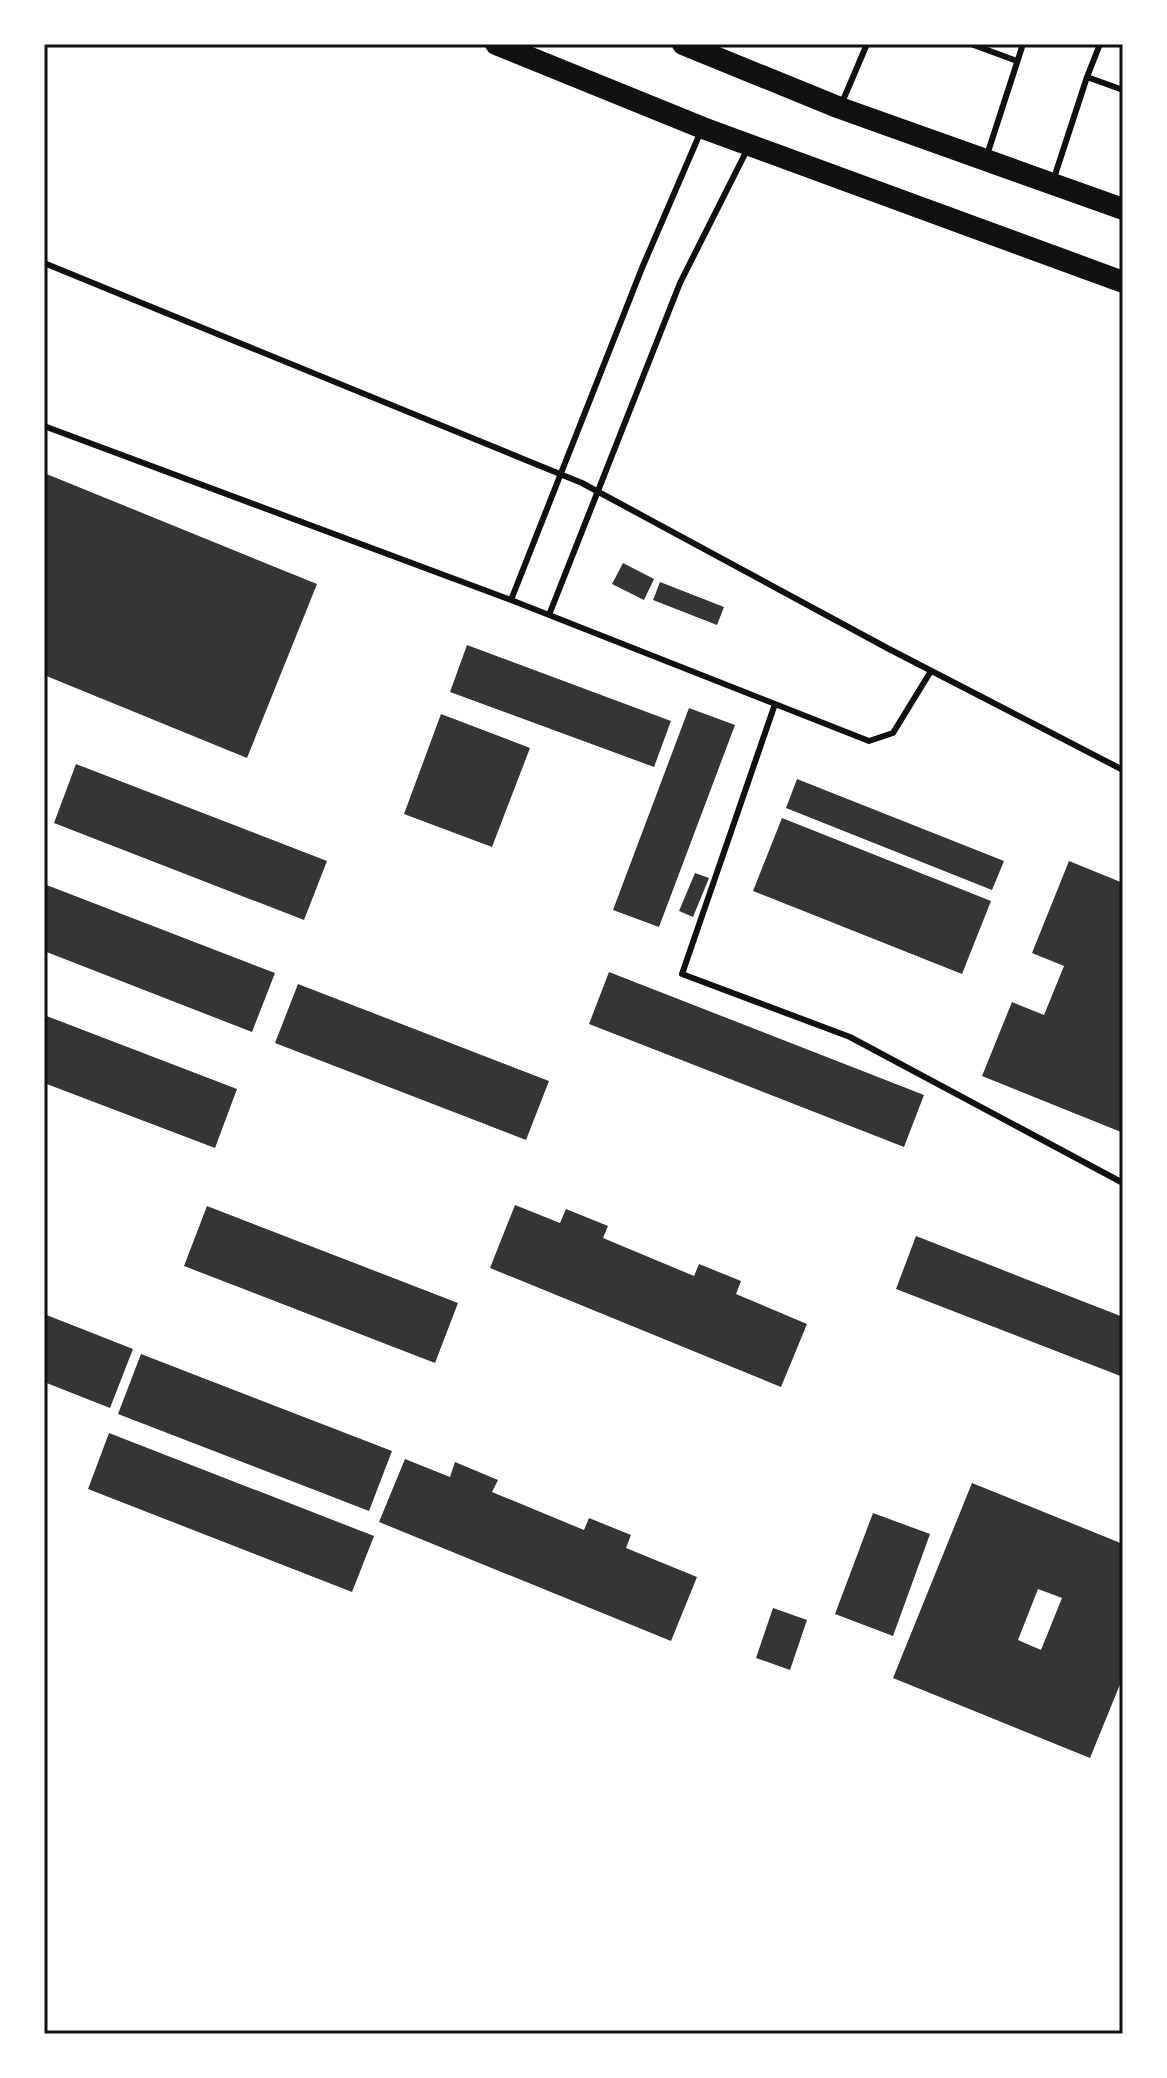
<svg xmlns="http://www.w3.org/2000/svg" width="1167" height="2078" font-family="'Public Sans',sans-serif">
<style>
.building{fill:#353535;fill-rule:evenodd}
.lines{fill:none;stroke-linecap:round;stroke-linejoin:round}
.service{stroke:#111;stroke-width:6}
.trunk{stroke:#111;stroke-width:22}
.neatline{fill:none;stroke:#111;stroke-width:3}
</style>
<rect width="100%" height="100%" fill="#fff"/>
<path class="building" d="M 44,473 L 317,584 L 247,758 L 44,675 Z
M 623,563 L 654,579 L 644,600 L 612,584 Z
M 660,582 L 724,607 L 717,625 L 653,600 Z
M 467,645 L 671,721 L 654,767 L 450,692 Z
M 689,708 L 735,725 L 659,927 L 613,910 Z
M 441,714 L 530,748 L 492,847 L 404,814 Z
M 76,764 L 327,861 L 304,920 L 54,823 Z
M 797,779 L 1004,861 L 992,890 L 786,808 Z
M 782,818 L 991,901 L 962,974 L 753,891 Z
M 1069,861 L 1123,883 L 1121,1132 L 982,1076 L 1012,1002 L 1044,1015 L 1064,966 L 1032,953 Z
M 695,873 L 709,878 L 693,917 L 679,911 Z
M 44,884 L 275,973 L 252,1032 L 44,951 Z
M 609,972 L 924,1095 L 904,1147 L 589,1024 Z
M 298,984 L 549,1081 L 526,1140 L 275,1043 Z
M 44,1015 L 237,1089 L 215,1148 L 44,1083 Z
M 515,1205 L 560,1223 L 566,1209 L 608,1226 L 603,1238 L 694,1276 L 699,1264 L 741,1281 L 736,1294 L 807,1324 L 781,1387 L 490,1268 Z
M 207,1206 L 458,1303 L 435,1363 L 184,1266 Z
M 916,1236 L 1123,1317 L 1123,1377 L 896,1289 Z
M 44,1314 L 133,1349 L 110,1408 L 44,1382 Z
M 141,1354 L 392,1451 L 369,1511 L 118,1414 Z
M 109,1433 L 374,1536 L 352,1592 L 88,1489 Z
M 405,1459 L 450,1477 L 455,1462 L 498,1480 L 492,1492 L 584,1530 L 589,1518 L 631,1535 L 626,1548 L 697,1577 L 671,1641 L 379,1522 Z
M 972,1483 L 1123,1544 L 1123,1677 L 1090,1758 L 893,1678 ZM 1038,1589 L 1062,1598 L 1041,1650 L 1018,1640 Z
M 873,1513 L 930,1534 L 893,1636 L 835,1614 Z
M 773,1608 L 807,1620 L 790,1670 L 756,1658 Z"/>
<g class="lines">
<path class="service" d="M 971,44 L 1017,61
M 1087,77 L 1100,44
M 841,105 L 867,44
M 987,155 L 1023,44
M 1054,178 L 1087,77 L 1123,90
M 44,263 L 582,483 L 889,649 L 1123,770
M 44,426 L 511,600 L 869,741 L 893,733 L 931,671
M 511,600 L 642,268 L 701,131
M 549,615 L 680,283 L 748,148
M 775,704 L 682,974 L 850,1037 L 1123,1183"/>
<path class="trunk" d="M 496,44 L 703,128 L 1123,282
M 683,44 L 840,108 L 1123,209"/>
</g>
<rect width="1167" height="2078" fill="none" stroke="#ffffff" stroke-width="92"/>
<rect x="46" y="46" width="1075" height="1986" class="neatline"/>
</svg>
